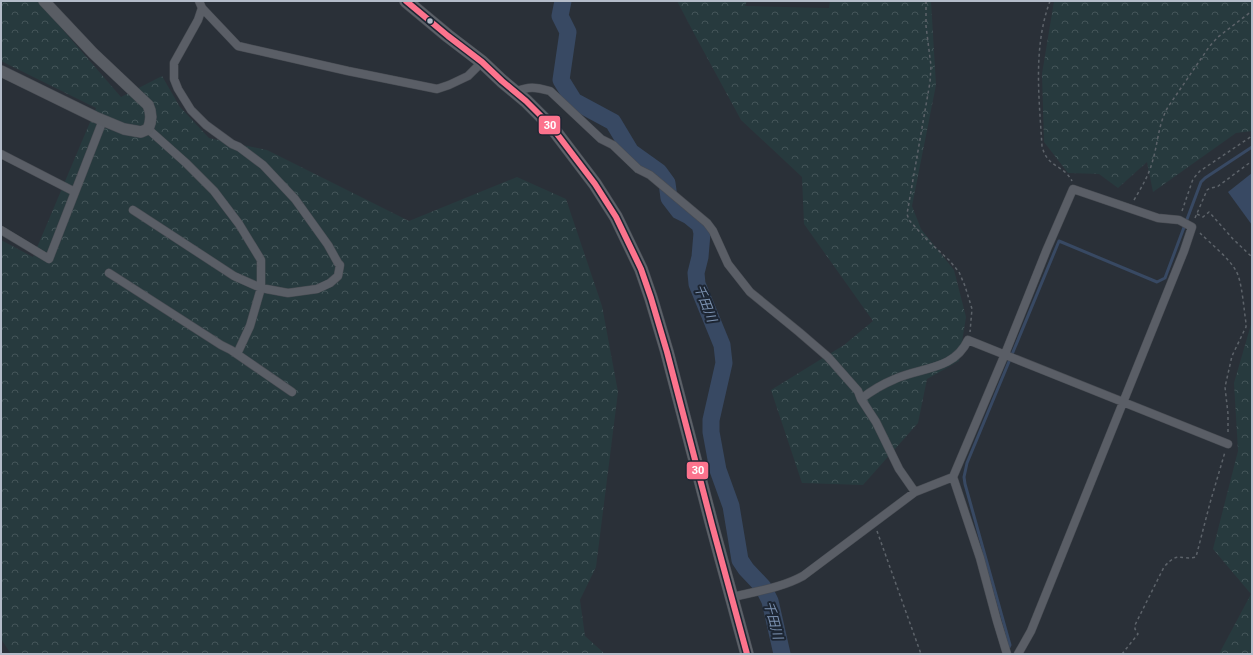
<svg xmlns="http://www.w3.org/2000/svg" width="1253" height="655" font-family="Roboto,'Noto Sans JP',sans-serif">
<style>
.forest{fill:url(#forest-crowns)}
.water{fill:#384963}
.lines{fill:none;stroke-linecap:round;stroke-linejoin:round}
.stream{stroke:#384963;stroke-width:3}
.river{stroke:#384963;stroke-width:17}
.street-casing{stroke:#484c53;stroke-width:9}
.secondary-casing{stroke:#484c53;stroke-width:12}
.primary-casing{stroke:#484c55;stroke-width:14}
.path{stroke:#5d636a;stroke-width:1.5;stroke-dasharray:3 3;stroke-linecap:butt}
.street{stroke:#5a5e66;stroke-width:8}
.secondary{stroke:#595d64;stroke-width:11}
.primary{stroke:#5c6168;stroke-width:13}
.bus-1-casing{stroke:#1d2633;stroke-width:9}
.bus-1{stroke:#fc738d;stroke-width:6}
.bus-dot{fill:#b4bcc9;stroke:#1d2633;stroke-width:1.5}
.labels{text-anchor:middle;stroke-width:4;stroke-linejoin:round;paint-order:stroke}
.water-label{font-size:13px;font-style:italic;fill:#7c92b1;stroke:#1d2633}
.line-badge{stroke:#1d2633;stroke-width:1.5}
.badge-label{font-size:11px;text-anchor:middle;font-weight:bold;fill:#fff}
</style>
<defs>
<pattern id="forest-crowns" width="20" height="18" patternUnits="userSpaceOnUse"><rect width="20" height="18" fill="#273a3e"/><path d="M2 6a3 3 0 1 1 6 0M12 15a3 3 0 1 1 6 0" fill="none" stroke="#445559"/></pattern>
</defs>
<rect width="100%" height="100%" fill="#2a3038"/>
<path class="forest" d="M 1,1 L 38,1 L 121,97 L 162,76 L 180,107 L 209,138 L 267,150 L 409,221 L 517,177 L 566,199 L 602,306 L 618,392 L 596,567 L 580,600 L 585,636 L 605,654 L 11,654 L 1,639 L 1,240 L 33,257 L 96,108 L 1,61 Z
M 677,1 L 747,1 L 745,6 L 829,8 L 830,1 L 931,1 L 936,85 L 912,206 L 921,229 L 954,270 L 966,317 L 959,361 L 927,379 L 918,423 L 863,485 L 802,483 L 771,390 L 844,345 L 873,321 L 804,224 L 802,177 L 741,120 L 697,39 Z
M 1054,1 L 1252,1 L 1252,131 L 1236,133 L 1153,192 L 1147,162 L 1118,188 L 1099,174 L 1068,173 L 1044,142 L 1042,74 Z
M 1252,321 L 1252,654 L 1219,654 L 1251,594 L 1213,549 L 1238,451 L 1234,383 Z"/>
<path class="water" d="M 1252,173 L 1252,225 L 1228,192 Z"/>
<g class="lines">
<path class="stream" d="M 1008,649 L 1010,645 L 965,484 L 964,477 L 967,463 L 1059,241 L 1157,282 L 1165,278 L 1201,182 L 1205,178 L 1252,147"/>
<path class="river" d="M 563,1 L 560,16 L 568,32 L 561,80 L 574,101 L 613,122 L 631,152 L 659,172 L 667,183 L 669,198 L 679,211 L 689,216 L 700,225 L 702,233 L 700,257 L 696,273 L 697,284 L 722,345 L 724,363 L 711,420 L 711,432 L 718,470 L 731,506 L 740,560 L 746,569 L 763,587 L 770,601 L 782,654"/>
<defs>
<path id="street" d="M 199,1 L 202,8 L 238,46 L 348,71 L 437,89 L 449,85 L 468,76 L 482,62
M 515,92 C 529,86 535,87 550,91 L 601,139 L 613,145 L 638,169 L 650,175 L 707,223 L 713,231 L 728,264 L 750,292 L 799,332 L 828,357 L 858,391 L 861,399 L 876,422 L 899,469 L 915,492
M 148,129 L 186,163 L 214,191 L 239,224 L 261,260 L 261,288 L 250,326 L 237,354
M 1,154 L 75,192
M 133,210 L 234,276 L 261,288 L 288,293 L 317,289 L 330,283 L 338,276 L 340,265 L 338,263 L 328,245 L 295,199 L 263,165 L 239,147 L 232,144 L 206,125 L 191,110 L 178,89 L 174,79 L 174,63 L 198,20 L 202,8
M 1,230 L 49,259 L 103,120
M 109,273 L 221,345 L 231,350 L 292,392
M 861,399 C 871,391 883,384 895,379 C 922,367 954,370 968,340 L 1228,444
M 733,597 C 757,591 781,588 803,576 L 915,492 L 953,477
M 1007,654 L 997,621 L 980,558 L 953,477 L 1005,354 L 1047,249 L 1073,189 L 1158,218 L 1179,220 L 1192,227 L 1184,251 L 1031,631 L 1018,654"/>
<path id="secondary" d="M 1,71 L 95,117 L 124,129 L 141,132 L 148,129 C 152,120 152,113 148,105 L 93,53 L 44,1"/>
<path id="primary" d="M 406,1 L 448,36 L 482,62 L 502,81 L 526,101 L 551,126 L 595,184 L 616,217 L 641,269 L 651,298 L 667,352 L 712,525 L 747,654"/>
</defs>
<use href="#street" class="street-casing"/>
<use href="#secondary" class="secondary-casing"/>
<use href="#primary" class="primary-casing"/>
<path class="path" d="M 926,1 L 926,26 L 931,66 L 930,82 L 907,214 L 909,220 L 928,241 L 949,260 L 959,272 L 965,286 L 972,309 L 970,332
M 1050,1 C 1033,47 1039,97 1042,146 C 1047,168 1063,164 1072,181
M 1134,200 C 1141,188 1148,177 1152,163 C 1158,144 1158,124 1168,107 L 1209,47 L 1218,37 L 1252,11
M 1182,211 L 1193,179 L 1200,171 L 1252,136
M 1197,214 L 1203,217 L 1209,212 L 1233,239 L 1252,257
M 1195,218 L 1207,190 L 1210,188 L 1217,187 L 1252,161
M 1200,233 C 1210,243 1230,259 1236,271 C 1242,280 1244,311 1246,323 L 1246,327 L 1244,331 L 1232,356 L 1225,387 L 1228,414 L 1228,435
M 877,531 L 921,654
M 1122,654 L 1138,634 L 1135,629 L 1135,625 L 1164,567 C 1179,550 1180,561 1196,557 L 1210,503 L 1225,452"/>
<use href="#street" class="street"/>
<use href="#secondary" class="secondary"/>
<use href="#primary" class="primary"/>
<defs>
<path id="bus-1" d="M 406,1 L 448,36 L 482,62 L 502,81 L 526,101 L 551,126 L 595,184 L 616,217 L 641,269 L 651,298 L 667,352 L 712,525 L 747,654"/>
</defs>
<use href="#bus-1" class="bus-1-casing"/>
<use href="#bus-1" class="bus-1"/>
</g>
<circle class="bus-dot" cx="430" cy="21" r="3.5"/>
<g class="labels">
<g class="water-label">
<text transform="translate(706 303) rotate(69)" y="5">千田川</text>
<text transform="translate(774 620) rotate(75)" y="5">千田川</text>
</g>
</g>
<g class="line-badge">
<rect x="538" y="115" width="23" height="20" rx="4" fill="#fc738d"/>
<rect x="686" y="461" width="23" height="19" rx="4" fill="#fc738d"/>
</g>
<g class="badge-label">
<text x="550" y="129">30</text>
<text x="698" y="474">30</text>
</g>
<rect width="1253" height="655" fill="none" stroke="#b4bcc9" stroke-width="4"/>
</svg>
